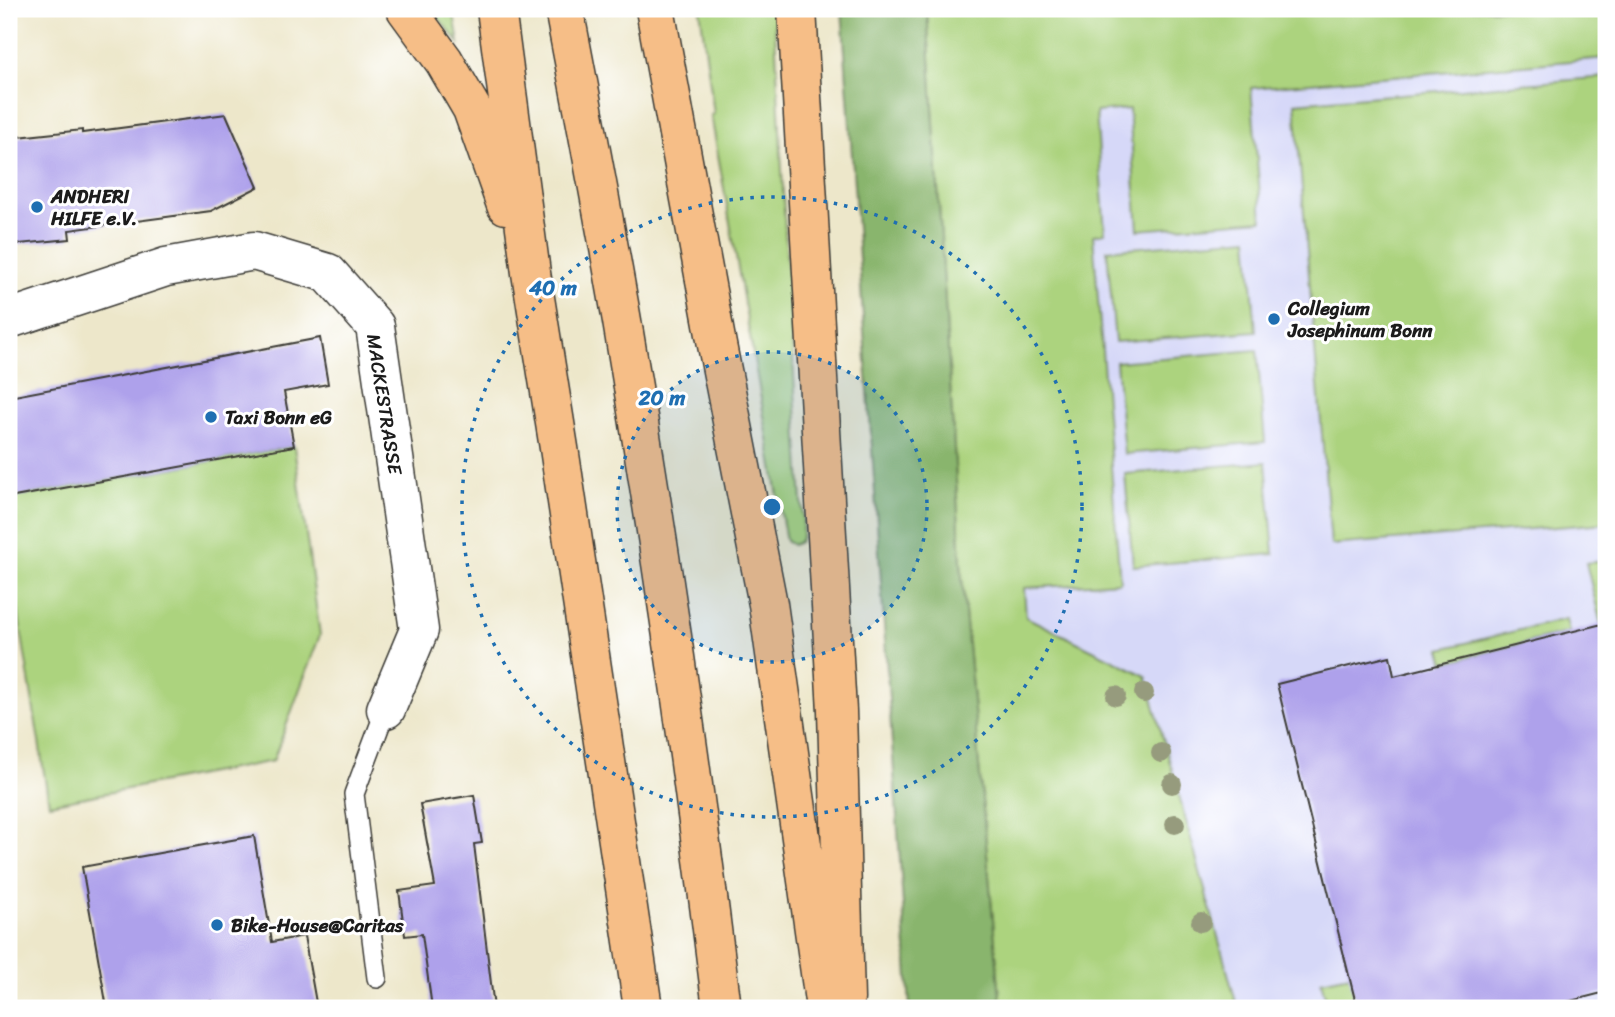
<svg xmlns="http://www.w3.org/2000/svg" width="1615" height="1017" font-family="Sriracha,sans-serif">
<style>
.built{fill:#d6d8f8}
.green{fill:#acd37e;stroke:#64784d;stroke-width:2}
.forest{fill:#89b56d;stroke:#526844;stroke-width:2}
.building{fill:#aea1eb}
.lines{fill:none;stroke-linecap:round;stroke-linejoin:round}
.service-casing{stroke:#3b3a36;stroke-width:22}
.minor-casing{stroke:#3b3a36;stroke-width:41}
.motorway-casing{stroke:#3b3a36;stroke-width:41}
.service{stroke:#fff;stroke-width:19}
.minor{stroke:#fff;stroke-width:38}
.motorway{stroke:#f6be87;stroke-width:38}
.tree{fill:#969b7d}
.ring{fill:none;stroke:#1f6fb2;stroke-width:3.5;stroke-dasharray:3.5 7}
.poi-dot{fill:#1f6fb2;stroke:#fff;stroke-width:2.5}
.labels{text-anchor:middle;stroke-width:6;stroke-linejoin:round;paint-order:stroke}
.poi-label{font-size:19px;font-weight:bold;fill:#1c1c1c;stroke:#fff;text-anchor:start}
.street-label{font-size:19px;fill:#1c1c1c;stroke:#fff}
.centre{fill:#1f6fb2;stroke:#fff;stroke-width:3.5}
.ring-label{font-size:21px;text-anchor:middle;font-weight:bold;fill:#1f6fb2;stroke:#fff;stroke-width:6;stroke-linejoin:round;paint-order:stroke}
</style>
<rect width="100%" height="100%" fill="#fff"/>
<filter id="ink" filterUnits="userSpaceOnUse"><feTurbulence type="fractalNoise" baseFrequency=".0143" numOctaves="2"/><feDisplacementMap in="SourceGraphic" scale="14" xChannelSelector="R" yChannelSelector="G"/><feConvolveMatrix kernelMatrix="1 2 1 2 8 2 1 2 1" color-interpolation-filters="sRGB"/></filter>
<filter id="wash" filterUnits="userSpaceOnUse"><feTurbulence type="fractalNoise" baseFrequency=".00686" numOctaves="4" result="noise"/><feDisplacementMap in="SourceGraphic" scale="28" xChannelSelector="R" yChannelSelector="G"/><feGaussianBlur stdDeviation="1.57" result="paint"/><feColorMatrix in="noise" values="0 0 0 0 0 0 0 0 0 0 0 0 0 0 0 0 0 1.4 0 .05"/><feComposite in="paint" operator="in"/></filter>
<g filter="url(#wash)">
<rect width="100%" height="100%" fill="#ede7ca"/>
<path class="built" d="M 927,9 L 1606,9 L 1606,1008 L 1000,1008 L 953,573 Z"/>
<path class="green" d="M 431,9 L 453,9 L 459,43 Z
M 700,9 L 774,9 L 785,231 L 803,519 L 802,536 L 799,542 L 793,545 L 786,541 L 711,115 L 714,114 Z
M 927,9 L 1606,9 L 1606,58 L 1251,88 L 1262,220 L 1138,230 L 1129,109 L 1096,112 L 1105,233 L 1093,235 L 1120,582 L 1024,588 L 1026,617 L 1146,676 L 1237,1006 L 1230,1008 L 1001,1008 L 962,578 Z
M 1606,77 L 1606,523 L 1331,545 L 1295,103 Z
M 1248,238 L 1256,331 L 1115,342 L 1107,250 Z
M 1257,350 L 1265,442 L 1124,454 L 1116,362 Z
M 294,446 L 320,635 L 273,761 L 49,804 L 9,555 L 9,498 Z
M 1266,462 L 1274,554 L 1133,566 L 1125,474 Z
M 1606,561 L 1606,645 L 1586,563 Z
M 1566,619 L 1569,632 L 1445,663 L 1441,649 Z
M 1350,975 L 1358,1008 L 1328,1008 L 1321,981 Z"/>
<path class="forest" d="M 842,9 L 927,9 L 962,578 L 1001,1008 L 910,1008 Z"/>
<g id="blocks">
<path class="building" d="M 226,114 L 258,187 L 211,211 L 69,230 L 70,239 L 9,245 L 9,138 L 82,130 L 82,133 Z
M 320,338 L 328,384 L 284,392 L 294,446 L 14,497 L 9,469 L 9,397 Z
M 1606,623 L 1606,992 L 1543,1008 L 1357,1008 L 1277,684 L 1390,656 L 1394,676 Z
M 474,795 L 482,843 L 474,844 L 494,1008 L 432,1008 L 422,934 L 405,936 L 399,891 L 435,886 L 420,804 Z
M 254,836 L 272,942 L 304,936 L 317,1008 L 213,1008 L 212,1001 L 168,1008 L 107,1008 L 82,867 Z"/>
</g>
</g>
<g filter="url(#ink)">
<use href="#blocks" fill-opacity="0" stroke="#3b3a36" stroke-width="2"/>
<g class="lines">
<defs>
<path id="service" d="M 377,978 L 354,794 L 386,709"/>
<path id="minor" d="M 9,319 L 166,267 L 254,251 L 328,273 L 375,326 L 419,630 L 386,709"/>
<path id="motorway" d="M 406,9 L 444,61 L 472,109 L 506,205
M 496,9 L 531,273 L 559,448 L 643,1008
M 564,9 C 584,113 604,217 622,321 C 661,550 694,779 722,1008
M 655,9 L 717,345 L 768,604 L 825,1008
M 797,9 L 837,711 L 845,999"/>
</defs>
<use href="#service" class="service-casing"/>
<use href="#minor" class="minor-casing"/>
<use href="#motorway" class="motorway-casing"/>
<use href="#service" class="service"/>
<use href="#minor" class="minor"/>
<use href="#motorway" class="motorway"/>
</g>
<g class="tree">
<circle cx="1144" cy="693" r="10"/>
<circle cx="1116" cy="696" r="10"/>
<circle cx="1161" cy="753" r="10"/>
<circle cx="1172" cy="784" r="10"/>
<circle cx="1175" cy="824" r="10"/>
<circle cx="1201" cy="922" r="10"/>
</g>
</g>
<circle cx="772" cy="507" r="155" fill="#1f6fb2" fill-opacity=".12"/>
<g class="ring">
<circle cx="772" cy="507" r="155"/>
<circle cx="772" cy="507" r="310"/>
</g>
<g class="poi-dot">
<circle cx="37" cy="207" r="7"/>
<circle cx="1274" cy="319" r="7"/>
<circle cx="211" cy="417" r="7"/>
<circle cx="217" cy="925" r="7"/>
</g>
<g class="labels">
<g class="poi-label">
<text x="51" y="203">ANDHERI<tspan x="51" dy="22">HILFE e.V.</tspan></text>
<text x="1288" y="315">Collegium<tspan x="1288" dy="22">Josephinum Bonn</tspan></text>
<text x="225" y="424">Taxi Bonn eG</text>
<text x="231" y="932">Bike-House@Caritas</text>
</g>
<g class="street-label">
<text transform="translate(385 404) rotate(81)" y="7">MACKESTRASSE</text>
</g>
</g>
<circle cx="772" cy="507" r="10" class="centre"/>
<g class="ring-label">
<text x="553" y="295">40 m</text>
<text x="662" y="405">20 m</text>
</g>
<rect width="1615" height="1017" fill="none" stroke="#fff" stroke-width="35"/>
</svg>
